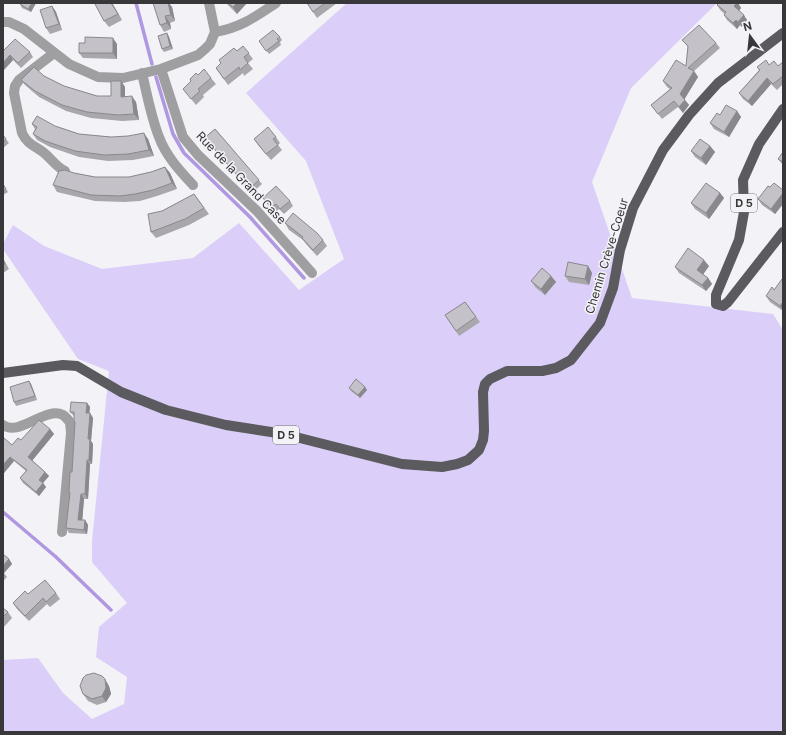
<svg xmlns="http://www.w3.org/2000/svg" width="786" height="735" font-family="Inter,sans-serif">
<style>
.green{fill:#dbcef8}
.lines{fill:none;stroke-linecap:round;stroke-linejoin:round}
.stream{stroke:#b097e1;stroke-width:3.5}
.minor{stroke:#9f9fa1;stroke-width:10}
.primary{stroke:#5b5a5e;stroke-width:10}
.wall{fill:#a9a7ac}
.shaded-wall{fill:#89888c}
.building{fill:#c4c2c8;stroke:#89888c}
.labels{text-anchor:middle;stroke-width:3;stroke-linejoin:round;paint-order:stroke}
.shield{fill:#f3f2f7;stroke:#707073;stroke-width:1}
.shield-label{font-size:11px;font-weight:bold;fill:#38383a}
.street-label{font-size:12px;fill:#38383a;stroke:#f3f2f7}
</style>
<rect width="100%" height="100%" fill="#f3f2f7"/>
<path class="green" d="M 347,3 L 717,3 L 631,88 L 592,182 L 632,298 L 773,314 L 783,330 L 783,732 L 3,732 L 3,660 L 38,658 L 63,693 L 92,719 L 124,704 L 127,677 L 96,657 L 99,627 L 127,603 L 92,562 L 92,541 L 109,371 L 78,359 L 3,249 L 3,244 L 13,225 L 44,246 L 102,269 L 193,258 L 239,223 L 299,290 L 344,259 L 306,161 L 246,93 Z"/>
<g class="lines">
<path class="stream" d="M 136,3 L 152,64
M 156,77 L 173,134 L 184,153 L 250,217 L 304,278
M 3,512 L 56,557 L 111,610"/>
<path class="minor" d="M 3,22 L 9,22 L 24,29 L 69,64 L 98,77 L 123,78 L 161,69 L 198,55 L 205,49 L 210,44 L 215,32 L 209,3
M 215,32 C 240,28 255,17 276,3
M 54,53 L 19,80 L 15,86 L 14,93 L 22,133 C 27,144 35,146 43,152 C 52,159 55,166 65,171
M 161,69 L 183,137 L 198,155 L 257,211 L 312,273
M 142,73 C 147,94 151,117 159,137 C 166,156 180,171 193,185
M 3,425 C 20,437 45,406 63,415 C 66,417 68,420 70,422 L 71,433 L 62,532"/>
<path class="primary" d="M 783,109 L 759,144 L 743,180 L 744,212 L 739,240 L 716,295 L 716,304 L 723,306 L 728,302 L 783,232
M 3,373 L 63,365 L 77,366 L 121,392 L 166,410 L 226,425 L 284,434 L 402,464 L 442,467 L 457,464 L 468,460 L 479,450 L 483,440 L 484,431 L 483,392 L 485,384 L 490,379 L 507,371 L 542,371 L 556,368 L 571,360 L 600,323 L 613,288 L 620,250 L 633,208 L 663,150 L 689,115 L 718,83 L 783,33"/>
</g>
<path class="wall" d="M 36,3 L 31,12 L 22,8 L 20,4 Z
M 98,3 L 112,3 L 122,20 L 109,27 L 104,21 Z
M 226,3 L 245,3 L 246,4 L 237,14 Z
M 307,3 L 337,3 L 317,18 Z
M 719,3 L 738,3 L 741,8 L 739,11 L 747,20 L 742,27 L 740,25 L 737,29 L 727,20 L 724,15 L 725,14 L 721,11 L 717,5 Z
M 52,6 L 56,12 L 62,30 L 50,34 L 46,28 Z
M 172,7 L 175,21 L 170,23 L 171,29 L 164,32 L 160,25 Z
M 167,33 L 169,37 L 173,49 L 164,52 L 162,49 Z
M 280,37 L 282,40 L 280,42 L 281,45 L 269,54 L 259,41 Z
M 682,40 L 716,43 L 720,48 L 694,71 L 698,77 L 684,99 L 689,105 L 683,113 L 678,107 L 662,119 L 651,105 L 670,89 L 667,87 L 663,81 L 686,66 L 688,47 Z
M 117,44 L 117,59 L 83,58 L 79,53 Z
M 243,46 L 253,59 L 248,63 L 253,69 L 244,76 L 243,73 L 228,85 L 216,68 Z
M 3,51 L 30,52 L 33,57 L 21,68 L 13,60 L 3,71 Z
M 783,62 L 783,84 L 777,90 L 771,84 L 752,106 L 743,99 L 739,93 L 759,70 L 757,67 L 769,65 L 778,66 Z
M 198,75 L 211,78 L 216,84 L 203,95 L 204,97 L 196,105 L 183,89 Z
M 44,76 L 64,86 L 97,96 L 111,96 L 121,81 L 125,87 L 125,97 L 136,102 L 139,120 L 122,121 L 91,118 L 66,111 L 39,97 L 25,85 L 21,80 Z
M 737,111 L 741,117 L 729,137 L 714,129 L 710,123 L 720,115 Z
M 32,124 L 55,126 L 79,134 L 111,137 L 148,139 L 154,156 L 133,160 L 108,161 L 79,157 L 50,147 L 37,140 L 33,134 L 35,129 Z
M 215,129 L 262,184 L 252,193 L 214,149 L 211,152 L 202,140 Z
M 3,135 L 9,143 L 3,148 Z
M 276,137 L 280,143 L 278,145 L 282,150 L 271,160 L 258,145 L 254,139 Z
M 710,146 L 715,152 L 706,165 L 695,157 L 691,151 Z
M 783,152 L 783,165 L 778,159 Z
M 165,167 L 170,173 L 177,189 L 157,196 L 140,201 L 124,202 L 95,201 L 57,192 L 53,185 L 74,173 L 95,177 L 129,177 L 151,172 Z
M 3,184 L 8,192 L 3,195 Z
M 770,187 L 783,190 L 783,204 L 775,214 L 762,205 L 758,199 Z
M 720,193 L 724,198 L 709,219 L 695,209 L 691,203 Z
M 194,194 L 209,214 L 189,225 L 156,238 L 151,232 L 162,211 Z
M 263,198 L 290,201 L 293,206 L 284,214 L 279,209 L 275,213 Z
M 285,223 L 323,240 L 327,246 L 317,256 L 306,244 L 303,240 L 289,230 Z
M 3,258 L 9,269 L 3,273 Z
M 588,266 L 592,273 L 589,285 L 569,282 L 565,276 Z
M 709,266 L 703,274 L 708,278 L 712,284 L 706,291 L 679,273 L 675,267 Z
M 551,276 L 556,282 L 545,295 L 536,288 L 531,281 Z
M 783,280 L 783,311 L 770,302 L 766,296 L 774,290 Z
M 465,302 L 480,322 L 459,336 L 445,315 Z
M 29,381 L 31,384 L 37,400 L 16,406 L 14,402 Z
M 365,387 L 367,390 L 360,398 L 351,391 L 349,388 Z
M 87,403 L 90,407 L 89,413 L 90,413 L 93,418 L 91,441 L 93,444 L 92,464 L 90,464 L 88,499 L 84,499 L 82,520 L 85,520 L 88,525 L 87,534 L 69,533 L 66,528 L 70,495 L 69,493 L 72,472 L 75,424 L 74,421 L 74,416 L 70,412 Z
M 50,429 L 54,434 L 32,460 L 45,472 L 49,476 L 43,483 L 46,487 L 39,496 L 23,483 L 20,478 L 26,471 L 14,461 L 4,473 L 3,472 L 3,439 L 12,445 L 21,440 Z
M 3,554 L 9,559 L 12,564 L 4,573 L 7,577 L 3,581 Z
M 56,593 L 60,599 L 50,607 L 47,604 L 29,621 L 17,609 L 13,603 L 28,594 Z
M 3,608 L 8,612 L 12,618 L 3,628 Z
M 109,686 L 111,694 L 106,702 L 97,705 L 88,701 L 83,694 Z"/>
<path class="shaded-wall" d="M 32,3 L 36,3 L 31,12 L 28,9 Z
M 111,3 L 112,3 L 122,20 L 118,14 Z
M 168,3 L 169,3 L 172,7 L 175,21 L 171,15 Z
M 237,3 L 245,3 L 246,4 L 237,14 L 233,7 Z
M 737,3 L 738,3 L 741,8 L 738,12 L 734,6 Z
M 52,6 L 56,12 L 62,30 L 59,24 Z
M 744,15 L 747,20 L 742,27 L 738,22 Z
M 165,16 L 170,23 L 171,29 L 167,23 Z
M 736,20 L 740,25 L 737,29 L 733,23 Z
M 167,33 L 169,37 L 173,49 L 170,46 Z
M 113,38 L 117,44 L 117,59 L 113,53 Z
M 10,55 L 13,60 L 3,71 L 3,63 Z
M 694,71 L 698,77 L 684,100 L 680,94 Z
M 767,78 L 771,84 L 752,106 L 748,101 Z
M 121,81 L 125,87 L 125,103 L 121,97 Z
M 132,96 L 136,102 L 139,120 L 134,114 Z
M 685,100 L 689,105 L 683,113 L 679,107 Z
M 737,111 L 741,117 L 729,137 L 724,132 Z
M 144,133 L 148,139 L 154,156 L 149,150 Z
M 710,146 L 715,152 L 706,165 L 701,158 Z
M 165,167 L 170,173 L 177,189 L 172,183 Z
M 720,193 L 724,198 L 709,219 L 706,213 Z
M 783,193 L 783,204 L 775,214 L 771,209 Z
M 704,260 L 709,266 L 702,276 L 697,270 Z
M 588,266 L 592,273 L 589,285 L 585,279 Z
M 551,276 L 556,282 L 545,295 L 541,289 Z
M 708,278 L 712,284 L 706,291 L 702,285 Z
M 783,302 L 783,310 L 780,306 Z
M 29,381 L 31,384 L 37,400 L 35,396 Z
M 365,387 L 367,390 L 360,398 L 358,395 Z
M 87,403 L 90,407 L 89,417 L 86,413 Z
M 90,413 L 93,418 L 91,441 L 93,444 L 92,464 L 89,460 L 88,439 Z
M 50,429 L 54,434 L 32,461 L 28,457 Z
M 10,457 L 14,461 L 4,473 L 3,472 L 3,465 Z
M 87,460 L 90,464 L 88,499 L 85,494 Z
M 45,472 L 49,476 L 43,483 L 46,487 L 39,496 L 36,492 L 39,480 Z
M 81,494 L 84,499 L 82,524 L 78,520 Z
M 85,520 L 88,525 L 87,534 L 84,530 Z
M 9,559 L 12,564 L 4,573 L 3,572 L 3,573 L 3,566 Z
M 105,679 L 109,686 L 111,694 L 106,702 L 102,696 Z"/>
<path class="building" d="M 21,3 L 32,3 L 28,9 L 20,4 Z
M 98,3 L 111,3 L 118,14 L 104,21 L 95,4 Z
M 153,3 L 168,3 L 171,15 L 165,16 L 167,23 L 160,25 Z
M 228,3 L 237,3 L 233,7 Z
M 307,3 L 325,3 L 313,12 Z
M 719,3 L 737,3 L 734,6 L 744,15 L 738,22 L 736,20 L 733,23 L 724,15 L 726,12 L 717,5 Z
M 52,6 L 59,24 L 46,28 L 40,10 Z
M 699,25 L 716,43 L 688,68 L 694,71 L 680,94 L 685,100 L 679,107 L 674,101 L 658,114 L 651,105 L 672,88 L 663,81 L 676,60 L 686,66 L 688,46 L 682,40 Z
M 273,30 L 280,37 L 277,39 L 279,41 L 266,51 L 259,41 Z
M 167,33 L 170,46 L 162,49 L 158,36 Z
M 85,37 L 113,38 L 113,53 L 79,53 L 79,43 L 85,43 Z
M 15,39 L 30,52 L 18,63 L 10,55 L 3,63 L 3,51 Z
M 243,46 L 249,53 L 244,57 L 248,63 L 240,70 L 239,67 L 224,79 L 216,68 L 221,63 L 219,60 L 234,48 L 237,51 Z
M 766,60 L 769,65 L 774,61 L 778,66 L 783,62 L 783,76 L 773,84 L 767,78 L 748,101 L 739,93 L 760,70 L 757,67 Z
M 34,67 L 44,76 L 64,86 L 97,96 L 111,96 L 111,81 L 121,81 L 121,97 L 132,96 L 134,114 L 118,115 L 87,112 L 62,105 L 35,91 L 21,80 Z
M 204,69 L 211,78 L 198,89 L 200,91 L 191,99 L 183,89 L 191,81 L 190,79 L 196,73 L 198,75 Z
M 726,105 L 737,111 L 724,132 L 710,123 L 717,113 L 720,115 Z
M 37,116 L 55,126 L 79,134 L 111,137 L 128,136 L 144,133 L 149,150 L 128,154 L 104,155 L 75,151 L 45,141 L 33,134 L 37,127 L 32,124 Z
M 268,127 L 276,137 L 273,139 L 278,145 L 266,154 L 254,139 Z
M 215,129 L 259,180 L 249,189 L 211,145 L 208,148 L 202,140 Z
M 3,135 L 6,139 L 3,142 Z
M 700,139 L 710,146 L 701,158 L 691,151 Z
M 783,152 L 783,162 L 778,159 Z
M 165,167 L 172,183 L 153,190 L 135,194 L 120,196 L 91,195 L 53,185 L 59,171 L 65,170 L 74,173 L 95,177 L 129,177 L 151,172 Z
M 706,183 L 720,193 L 706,213 L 691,203 Z
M 774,183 L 783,190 L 783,193 L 771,209 L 758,199 L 768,186 L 770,187 Z
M 3,184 L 6,189 L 3,191 Z
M 276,186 L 290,201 L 280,209 L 276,204 L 271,208 L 263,198 Z
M 194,194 L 204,208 L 185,219 L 151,232 L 148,214 L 162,211 Z
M 293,213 L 317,233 L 323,240 L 313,250 L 302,238 L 303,237 L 285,223 Z
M 688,248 L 704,260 L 697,270 L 708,278 L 702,285 L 675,267 Z
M 3,259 L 5,264 L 3,265 Z
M 568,262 L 588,266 L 585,279 L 565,276 Z
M 542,268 L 551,276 L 541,289 L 531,281 Z
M 782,279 L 783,280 L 783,302 L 780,306 L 766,296 L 772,287 L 774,290 Z
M 465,302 L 476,317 L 456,331 L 445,315 Z
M 356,379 L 365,387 L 358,395 L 349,388 Z
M 29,381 L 35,396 L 14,402 L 10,387 Z
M 71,402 L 87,403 L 86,413 L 90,413 L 88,439 L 90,439 L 89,460 L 87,460 L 85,494 L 81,494 L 78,520 L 85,520 L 84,530 L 66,528 L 70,493 L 69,493 L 70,472 L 72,472 L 75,422 L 74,421 L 74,412 L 70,412 Z
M 39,420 L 50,429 L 28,457 L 45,472 L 39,480 L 43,483 L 36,492 L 20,478 L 27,470 L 10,457 L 3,465 L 3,439 L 4,438 L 12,445 L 18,438 L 21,440 Z
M 3,554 L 9,559 L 3,566 Z
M 45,580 L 56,593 L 46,602 L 43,598 L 25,616 L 13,603 L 25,591 L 28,594 Z
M 3,608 L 8,612 L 3,617 Z
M 94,673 L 102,676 L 105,679 L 106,688 L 102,696 L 92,699 L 83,694 L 80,686 L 83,678 L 86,675 Z"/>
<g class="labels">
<g class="shield">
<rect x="731" y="194" width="26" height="18" rx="3"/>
<rect x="273" y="426" width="26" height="18" rx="3"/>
</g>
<g class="shield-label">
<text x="744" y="207">D 5</text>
<text x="286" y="439">D 5</text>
</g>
<g class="street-label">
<text transform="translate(241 178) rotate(46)" y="4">Rue de la Grand Case</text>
<text transform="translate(607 256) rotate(-73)" y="4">Chemin Crève-Coeur</text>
</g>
</g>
<rect width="786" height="735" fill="none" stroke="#38383a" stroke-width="8"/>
<g transform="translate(750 36) rotate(345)" stroke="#f3f2f7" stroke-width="3" paint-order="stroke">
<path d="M0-3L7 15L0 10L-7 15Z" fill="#38383a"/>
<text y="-6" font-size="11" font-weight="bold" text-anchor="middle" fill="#38383a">N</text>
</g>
</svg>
